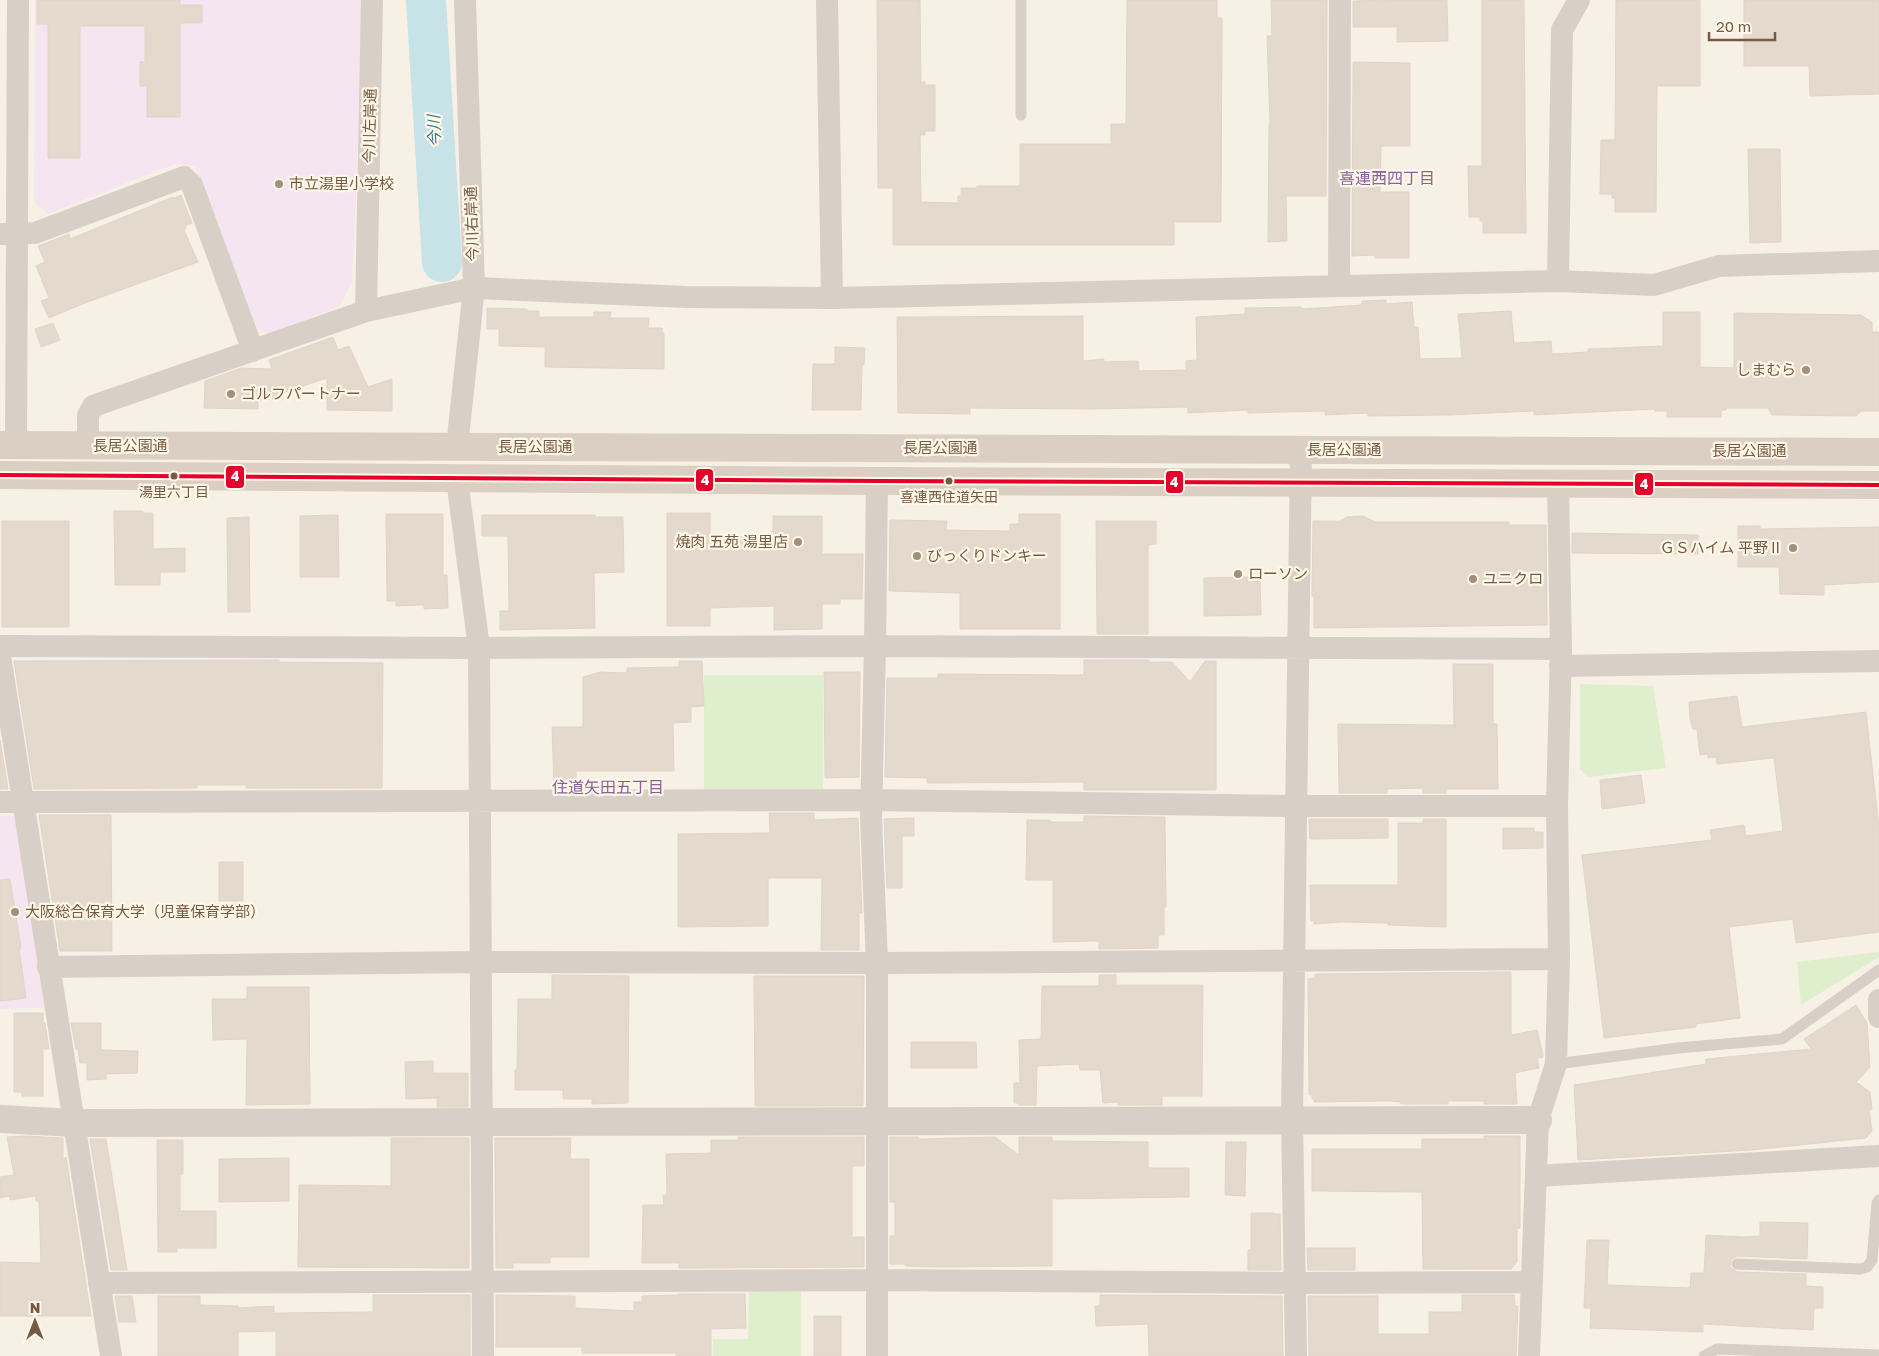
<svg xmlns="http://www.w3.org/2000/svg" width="1879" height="1356" font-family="'Golos Text','Noto Sans JP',sans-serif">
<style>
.education{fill:#f4e5f1}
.green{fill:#dfefce}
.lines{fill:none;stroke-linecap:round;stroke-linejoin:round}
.river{stroke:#c7e3e8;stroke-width:40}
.building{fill:#e4d9cd;stroke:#e0d4c7}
.service{stroke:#d8cfc7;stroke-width:11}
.minor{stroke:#d8cfc7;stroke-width:22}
.tertiary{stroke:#d8cfc7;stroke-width:28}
.trunk{stroke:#dbcfc4;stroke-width:28}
.bus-1-casing{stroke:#fff7e7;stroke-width:8}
.bus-1{stroke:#e4002b;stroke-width:4}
.poi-dot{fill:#a48f7c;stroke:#fff7e7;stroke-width:2}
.bus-dot{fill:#775a44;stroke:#fff7e7;stroke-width:2}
.labels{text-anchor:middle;stroke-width:4.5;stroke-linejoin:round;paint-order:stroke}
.bus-label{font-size:14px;fill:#775a44;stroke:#fff7e7}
.street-label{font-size:15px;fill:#775a44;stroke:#fff7e7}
.poi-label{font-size:15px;fill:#775a44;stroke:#fff7e7;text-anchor:start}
.water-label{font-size:16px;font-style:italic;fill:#3c7a8d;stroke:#fff7e7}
.neighbourhood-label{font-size:16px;fill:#8b5f9b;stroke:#fff7e7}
.line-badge{stroke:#fff7e7;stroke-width:2}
.badge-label{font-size:14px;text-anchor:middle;font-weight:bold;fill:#fff}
</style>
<rect width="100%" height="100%" fill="#f7f1e5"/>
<path class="education" d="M 35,0 L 364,0 L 352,282 L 340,306 L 270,334 L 252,325 L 195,166 L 175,164 L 48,214 L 34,202 Z
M 0,816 L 17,816 L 44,1008 L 0,1009 Z"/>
<path class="green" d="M 704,675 L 823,675 L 823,792 L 704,792 Z
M 1580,684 L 1653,686 L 1666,768 L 1588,777 L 1580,769 Z
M 1879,952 L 1879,957 L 1801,1005 L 1797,962 Z
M 749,1290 L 801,1290 L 801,1356 L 713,1356 L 713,1339 L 748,1339 Z"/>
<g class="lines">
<path class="river" d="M 426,0 L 442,262"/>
</g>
<path class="building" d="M 37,0 L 180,0 L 180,5 L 202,5 L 202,23 L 180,23 L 180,117 L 147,117 L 147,86 L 140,86 L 140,62 L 145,62 L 145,26 L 80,26 L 80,158 L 48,158 L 48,24 L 37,24 Z
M 877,0 L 920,0 L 921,82 L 925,82 L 925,85 L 935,85 L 935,131 L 925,131 L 925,135 L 920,135 L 921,202 L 958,203 L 958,196 L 961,196 L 961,188 L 977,188 L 977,186 L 1020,186 L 1020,144 L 1111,144 L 1111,124 L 1126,124 L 1127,0 L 1217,0 L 1217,18 L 1222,18 L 1221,222 L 1174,222 L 1174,245 L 893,245 L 893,188 L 878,188 Z
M 1271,0 L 1327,0 L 1326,196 L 1286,196 L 1287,241 L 1268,242 L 1269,125 L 1270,124 L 1267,36 L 1272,36 Z
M 1385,0 L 1447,0 L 1448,41 L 1397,42 L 1397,27 L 1353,27 L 1353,1 Z
M 1482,0 L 1524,0 L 1526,233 L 1483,233 L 1483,221 L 1480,221 L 1480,217 L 1469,217 L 1468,166 L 1482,166 Z
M 1616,0 L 1700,0 L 1700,86 L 1657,86 L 1656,212 L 1615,212 L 1615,198 L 1612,198 L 1612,194 L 1600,194 L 1601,140 L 1615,140 Z
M 1744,0 L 1879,0 L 1879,94 L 1810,96 L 1809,66 L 1744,66 Z
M 1353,62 L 1410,63 L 1410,146 L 1381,146 L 1380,192 L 1409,192 L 1409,258 L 1375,258 L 1375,255 L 1352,256 Z
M 1748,149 L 1780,149 L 1781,242 L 1750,243 Z
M 181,195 L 192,223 L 185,226 L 186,229 L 184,230 L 198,262 L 85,303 L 49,318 L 41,301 L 49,298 L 36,266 L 45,262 L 38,246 L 69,234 L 70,239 L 173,197 L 173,199 Z
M 1386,300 L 1386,304 L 1412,302 L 1414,327 L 1418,327 L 1420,359 L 1462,358 L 1458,314 L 1511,311 L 1514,343 L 1551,341 L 1552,354 L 1588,352 L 1588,349 L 1663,346 L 1663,312 L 1700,312 L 1700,367 L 1734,368 L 1734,313 L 1861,315 L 1872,322 L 1872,332 L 1879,332 L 1879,411 L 1861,411 L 1856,416 L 1772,415 L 1768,408 L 1726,408 L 1726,410 L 1721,410 L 1721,417 L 1667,417 L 1667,411 L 1655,411 L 1655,409 L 1534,415 L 1534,411 L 1449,415 L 1368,416 L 1368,413 L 1325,415 L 1325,411 L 1248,413 L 1248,410 L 1188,413 L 1188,407 L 1091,409 L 970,408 L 970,414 L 898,413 L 897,317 L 1083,316 L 1083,361 L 1104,359 L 1104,362 L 1138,361 L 1139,371 L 1186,370 L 1186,361 L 1197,360 L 1196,317 L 1245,314 L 1245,308 L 1301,307 L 1302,309 L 1362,305 L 1362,301 Z
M 487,308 L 527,309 L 527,311 L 539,311 L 539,317 L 594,317 L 594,312 L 611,312 L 610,318 L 649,318 L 648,328 L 662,328 L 662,333 L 664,333 L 664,369 L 545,367 L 545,347 L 499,346 L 499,329 L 487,329 Z
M 53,323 L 60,340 L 41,347 L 35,329 Z
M 333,337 L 338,350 L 349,346 L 368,387 L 392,379 L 392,411 L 327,410 L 327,378 L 258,401 L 258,409 L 204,408 L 205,381 L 241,368 L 272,369 L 269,360 Z
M 835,347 L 865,348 L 864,365 L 862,364 L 861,410 L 812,410 L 813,364 L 835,364 Z
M 114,511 L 143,511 L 143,513 L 153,513 L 153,549 L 185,548 L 185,572 L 160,572 L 160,585 L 115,585 Z
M 667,513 L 710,513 L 710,537 L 773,536 L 773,516 L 822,516 L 822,554 L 863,554 L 862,599 L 840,599 L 840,604 L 822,604 L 822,629 L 774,630 L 774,606 L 710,608 L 710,626 L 667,626 Z
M 386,514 L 443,514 L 443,575 L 447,575 L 448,608 L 424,609 L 424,605 L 396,606 L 396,601 L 387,601 Z
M 1019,514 L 1060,514 L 1060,629 L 960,629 L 960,593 L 889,591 L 890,520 L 947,521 L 946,530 L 1010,531 L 1010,524 L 1019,524 Z
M 338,515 L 339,577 L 300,577 L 300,516 Z
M 482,515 L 595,515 L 595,517 L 623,517 L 624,572 L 594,573 L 595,628 L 500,630 L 500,611 L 509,611 L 508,536 L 482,536 Z
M 1363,516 L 1375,522 L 1509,522 L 1509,525 L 1546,525 L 1547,625 L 1314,628 L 1314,596 L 1312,596 L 1313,521 L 1340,521 L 1347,517 Z
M 249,517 L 250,612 L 228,612 L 227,518 Z
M 2,521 L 69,521 L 69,627 L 2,627 Z
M 1096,521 L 1156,521 L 1156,544 L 1148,545 L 1148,634 L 1097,634 Z
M 1738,526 L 1760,526 L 1760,529 L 1879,527 L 1879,582 L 1824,585 L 1824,595 L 1780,594 L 1779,567 L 1738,567 Z
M 1572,533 L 1698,535 L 1698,554 L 1572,553 Z
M 1250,577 L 1250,581 L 1260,581 L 1261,615 L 1204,616 L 1204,578 Z
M 279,660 L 279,662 L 383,663 L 382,788 L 246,788 L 246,785 L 197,785 L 197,788 L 34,789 L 14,661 Z
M 1084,660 L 1149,660 L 1149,662 L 1172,662 L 1190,682 L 1205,661 L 1216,661 L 1216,790 L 1084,790 L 1084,782 L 927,783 L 927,778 L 885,777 L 887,678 L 938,678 L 938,674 L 1084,675 Z
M 679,661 L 702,661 L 704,706 L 691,707 L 691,722 L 673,723 L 674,771 L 576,771 L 576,787 L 554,788 L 552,727 L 583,727 L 583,677 L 600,672 L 627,673 L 627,668 L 679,667 Z
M 1453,664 L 1493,664 L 1493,724 L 1497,724 L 1498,789 L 1446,789 L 1446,793 L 1423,793 L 1423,788 L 1387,789 L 1387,793 L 1339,793 L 1338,724 L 1454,725 Z
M 824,672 L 860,672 L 859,777 L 825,778 Z
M 1737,696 L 1742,727 L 1866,712 L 1879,828 L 1879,932 L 1796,943 L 1793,919 L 1729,927 L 1740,1018 L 1696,1024 L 1696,1027 L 1604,1038 L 1582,855 L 1712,840 L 1710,830 L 1744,825 L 1746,836 L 1783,831 L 1774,758 L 1717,764 L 1716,757 L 1708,758 L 1708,754 L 1700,755 L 1697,729 L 1693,729 L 1690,719 L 1689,702 Z
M 0,740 L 8,789 L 0,789 Z
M 1641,775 L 1645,803 L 1602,809 L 1600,780 Z
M 769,813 L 814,813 L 814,820 L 858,818 L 862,913 L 859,913 L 859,950 L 821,950 L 822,878 L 768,878 L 768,926 L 678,927 L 678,834 L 770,833 Z
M 39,815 L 111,815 L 112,951 L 60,951 Z
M 1084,816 L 1165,817 L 1166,907 L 1164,907 L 1164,935 L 1158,935 L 1158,948 L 1099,949 L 1099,941 L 1053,942 L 1053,880 L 1026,880 L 1027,820 L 1050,820 L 1050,822 L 1084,822 Z
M 914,818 L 914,836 L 902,836 L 902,888 L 887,888 L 884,819 Z
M 1309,819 L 1388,819 L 1388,838 L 1310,839 Z
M 1423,819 L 1446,819 L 1446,927 L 1388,925 L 1388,923 L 1343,922 L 1314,924 L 1314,921 L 1311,921 L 1310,885 L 1398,885 L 1398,823 L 1423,823 Z
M 1503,828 L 1534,828 L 1534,832 L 1543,832 L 1543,848 L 1503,849 Z
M 219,862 L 243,862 L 243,901 L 219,901 Z
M 10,879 L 21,948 L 19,949 L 26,998 L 0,1001 L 0,880 Z
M 1511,972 L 1511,1035 L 1537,1030 L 1543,1055 L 1543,1057 L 1537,1058 L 1539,1068 L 1515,1073 L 1517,1104 L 1484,1104 L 1484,1101 L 1448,1101 L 1448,1104 L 1401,1104 L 1401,1102 L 1388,1101 L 1314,1102 L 1314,1099 L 1312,1099 L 1312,1095 L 1309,1095 L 1308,979 L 1315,978 L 1315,974 Z
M 552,975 L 629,976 L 628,1103 L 592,1104 L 592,1099 L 563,1099 L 563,1090 L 515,1090 L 515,1070 L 517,1070 L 518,999 L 552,999 Z
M 1099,975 L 1116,975 L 1116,985 L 1203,985 L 1202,1096 L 1162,1096 L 1162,1105 L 1118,1105 L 1118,1102 L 1103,1103 L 1100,1070 L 1080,1070 L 1079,1064 L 1037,1066 L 1036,1105 L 1019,1105 L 1019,1103 L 1014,1103 L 1014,1083 L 1020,1083 L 1019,1040 L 1041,1039 L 1042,986 L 1099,986 Z
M 754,976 L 864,976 L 863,1106 L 755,1106 Z
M 247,987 L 309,987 L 310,1104 L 246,1105 L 247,1039 L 213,1040 L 212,999 L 247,999 Z
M 1856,1005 L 1867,1023 L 1870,1067 L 1856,1082 L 1870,1092 L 1872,1109 L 1869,1110 L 1872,1131 L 1866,1138 L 1752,1150 L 1578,1160 L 1574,1085 L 1706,1064 L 1706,1059 L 1811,1049 L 1804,1039 Z
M 14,1013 L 43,1013 L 43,1023 L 45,1023 L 49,1049 L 43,1049 L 43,1096 L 22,1096 L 22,1092 L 14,1092 Z
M 71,1023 L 101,1023 L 101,1050 L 138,1051 L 137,1073 L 106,1074 L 106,1079 L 87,1080 L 87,1063 L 80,1063 L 78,1049 L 76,1049 Z
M 911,1042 L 976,1042 L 977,1068 L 911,1068 Z
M 433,1061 L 433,1073 L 468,1073 L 468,1107 L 437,1107 L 437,1098 L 406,1099 L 405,1062 Z
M 27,1136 L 63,1138 L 63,1160 L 66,1157 L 91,1316 L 0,1316 L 0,1262 L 41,1263 L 39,1201 L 36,1201 L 36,1196 L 10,1200 L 10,1196 L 0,1198 L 0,1177 L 14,1175 L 7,1137 Z
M 1484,1136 L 1520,1136 L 1520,1228 L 1517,1228 L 1517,1262 L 1511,1269 L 1423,1269 L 1422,1192 L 1312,1191 L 1312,1149 L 1422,1149 L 1422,1139 L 1484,1139 Z
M 738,1137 L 864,1137 L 864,1166 L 852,1166 L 852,1237 L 864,1237 L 864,1267 L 679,1268 L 679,1263 L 642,1263 L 643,1205 L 664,1205 L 663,1195 L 667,1195 L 666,1154 L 711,1153 L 711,1140 L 738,1140 Z
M 890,1137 L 918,1137 L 918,1139 L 995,1137 L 1019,1155 L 1019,1137 L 1052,1137 L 1052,1141 L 1148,1142 L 1148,1168 L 1189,1168 L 1189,1197 L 1052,1199 L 1052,1266 L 941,1267 L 905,1266 L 905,1264 L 890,1264 L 890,1236 L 895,1236 L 895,1202 L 890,1202 Z
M 391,1138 L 469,1138 L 469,1268 L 298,1267 L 299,1185 L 391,1186 Z
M 495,1138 L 571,1138 L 570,1159 L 589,1159 L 589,1257 L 550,1257 L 550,1263 L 513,1263 L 513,1268 L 496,1268 Z
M 90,1139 L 106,1139 L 127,1270 L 111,1270 Z
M 157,1140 L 183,1140 L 183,1174 L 180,1174 L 180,1211 L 216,1211 L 216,1248 L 177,1248 L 177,1252 L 158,1252 Z
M 1226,1142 L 1246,1142 L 1245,1196 L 1225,1195 Z
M 289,1158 L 289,1201 L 219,1202 L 219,1159 Z
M 1251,1213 L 1274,1213 L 1274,1214 L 1280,1214 L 1281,1270 L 1248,1270 L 1248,1250 L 1251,1250 Z
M 1760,1222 L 1808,1223 L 1807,1259 L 1737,1256 L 1731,1260 L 1730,1267 L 1737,1272 L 1806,1274 L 1806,1286 L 1823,1287 L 1823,1308 L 1814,1308 L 1813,1330 L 1703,1324 L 1703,1332 L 1590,1328 L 1591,1308 L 1584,1308 L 1587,1240 L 1609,1240 L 1607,1285 L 1690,1288 L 1691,1273 L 1704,1273 L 1706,1235 L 1743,1237 L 1760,1236 Z
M 1307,1248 L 1355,1248 L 1355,1270 L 1308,1270 Z
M 679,1294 L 745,1294 L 746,1328 L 711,1329 L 711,1356 L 676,1356 L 676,1353 L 582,1353 L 582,1347 L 496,1347 L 496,1295 L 575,1296 L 575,1308 L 634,1311 L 634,1302 L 642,1302 L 642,1296 L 679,1295 Z
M 373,1295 L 470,1295 L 470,1356 L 276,1356 L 276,1331 L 238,1332 L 238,1356 L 158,1356 L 158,1296 L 200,1296 L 200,1305 L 238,1306 L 238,1308 L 274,1306 L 274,1313 L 373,1312 Z
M 1100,1295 L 1282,1296 L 1283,1356 L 1149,1356 L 1148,1324 L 1096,1326 L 1095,1306 L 1100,1306 Z
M 1462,1295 L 1514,1295 L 1515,1306 L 1518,1306 L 1516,1356 L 1309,1356 L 1308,1296 L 1378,1296 L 1378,1334 L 1429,1334 L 1429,1312 L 1462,1312 Z
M 115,1296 L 132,1296 L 136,1322 L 119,1322 Z
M 814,1316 L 841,1316 L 841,1356 L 814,1356 Z"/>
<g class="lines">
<path class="service" d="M 1021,0 L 1021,115
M 1556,1064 L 1678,1048 L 1782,1039 L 1879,970
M 1737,1264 L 1860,1269 L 1867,1267 L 1872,1260 L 1877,1203 L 1879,1200
M 1704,1356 L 1717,1349 L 1879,1355"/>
<path class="minor" d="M 827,0 L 832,298
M 1,234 L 35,233 L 184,177 L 192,185 L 253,351
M 1558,281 L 1562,30 L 1579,0
M 1339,286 L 1340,0
M 366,311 L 372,0
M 16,445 L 18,0
M 88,446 L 88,415 L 93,406 L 366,311 L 474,288 L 687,297 L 832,298 L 1558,281 L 1654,285 L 1719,266 L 1879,261
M 457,447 L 474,288 L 465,0
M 457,479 L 479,648 L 483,1356
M 877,481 L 875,646 L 871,818 L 877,963 L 877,1356
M 0,646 L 479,648 L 875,646 L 1561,649
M 0,656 L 111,1356
M 1560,666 L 1879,661
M 0,802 L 871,800 L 1296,806 L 1557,806
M 48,967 L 480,962 L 877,963 L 1559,959
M 1879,1000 L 1879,1017
M 1536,1176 L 1879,1156
M 99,1283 L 877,1280 L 1296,1283 L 1532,1282
M 1296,1356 L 1292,1118 L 1301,450
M 1529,1356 L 1538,1120 L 1556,1064 L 1559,959 L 1557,806 L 1561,649 L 1558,483"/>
<path class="tertiary" d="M 0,1119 L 74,1123 L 1538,1120"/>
<path class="trunk" d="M 0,445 L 1879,452
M 0,475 L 877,481 L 1879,485"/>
<defs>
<path id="bus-1" d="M 0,475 L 877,481 L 1879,485"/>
</defs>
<use href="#bus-1" class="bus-1-casing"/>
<use href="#bus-1" class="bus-1"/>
</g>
<g class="poi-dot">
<circle cx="279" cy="184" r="5"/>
<circle cx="1806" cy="370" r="5"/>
<circle cx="231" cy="394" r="5"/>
<circle cx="798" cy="542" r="5"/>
<circle cx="1793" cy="548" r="5"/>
<circle cx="917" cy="556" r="5"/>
<circle cx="1238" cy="574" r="5"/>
<circle cx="1473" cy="579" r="5"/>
<circle cx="15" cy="912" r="5"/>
</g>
<g class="bus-dot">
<circle cx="174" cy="476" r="4.5"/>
<circle cx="949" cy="481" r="4.5"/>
</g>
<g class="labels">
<g class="bus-label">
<text x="174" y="497">湯里六丁目</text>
<text x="949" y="502">喜連西住道矢田</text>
</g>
<g class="street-label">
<text transform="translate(370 126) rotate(-89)" y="5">今川左岸通</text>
<text transform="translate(472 224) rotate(-92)" y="5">今川右岸通</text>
<text x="130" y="451">長居公園通</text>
<text x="535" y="452">長居公園通</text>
<text x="940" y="453">長居公園通</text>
<text x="1344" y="455">長居公園通</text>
<text x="1749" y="456">長居公園通</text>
</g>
<g class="poi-label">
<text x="289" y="189">市立湯里小学校</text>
<text x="1796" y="375" text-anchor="end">しまむら</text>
<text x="241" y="399">ゴルフパートナー</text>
<text x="788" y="547" text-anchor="end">焼肉 五苑 湯里店</text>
<text x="1783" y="553" text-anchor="end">ＧＳハイム 平野Ⅱ</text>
<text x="927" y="561">びっくりドンキー</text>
<text x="1248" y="579">ローソン</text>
<text x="1483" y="584">ユニクロ</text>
<text x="25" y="917">大阪総合保育大学（児童保育学部）</text>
</g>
<g class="water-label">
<text transform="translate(434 131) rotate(-93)" y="6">今川</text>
</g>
<g class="neighbourhood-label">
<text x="1387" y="184">喜連西四丁目</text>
<text x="608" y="793">住道矢田五丁目</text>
</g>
</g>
<g class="line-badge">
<rect x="225" y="465" width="20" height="24" rx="5" fill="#e4002b"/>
<rect x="695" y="468" width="19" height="24" rx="5" fill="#e4002b"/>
<rect x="1165" y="470" width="19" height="24" rx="5" fill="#e4002b"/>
<rect x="1634" y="472" width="20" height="24" rx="5" fill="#e4002b"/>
</g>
<g class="badge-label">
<text x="235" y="481">4</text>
<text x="705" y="485">4</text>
<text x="1174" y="487">4</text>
<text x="1644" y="489">4</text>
</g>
<g transform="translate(35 1321)" stroke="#fff7e7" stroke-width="4" paint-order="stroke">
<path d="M0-4L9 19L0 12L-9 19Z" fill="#775a44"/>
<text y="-8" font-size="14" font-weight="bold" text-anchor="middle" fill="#775a44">N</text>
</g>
<path d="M1709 32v8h66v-8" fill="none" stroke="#775a44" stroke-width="2.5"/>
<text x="1716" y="32" font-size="15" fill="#775a44" stroke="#fff7e7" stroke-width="4" paint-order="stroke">20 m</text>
</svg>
